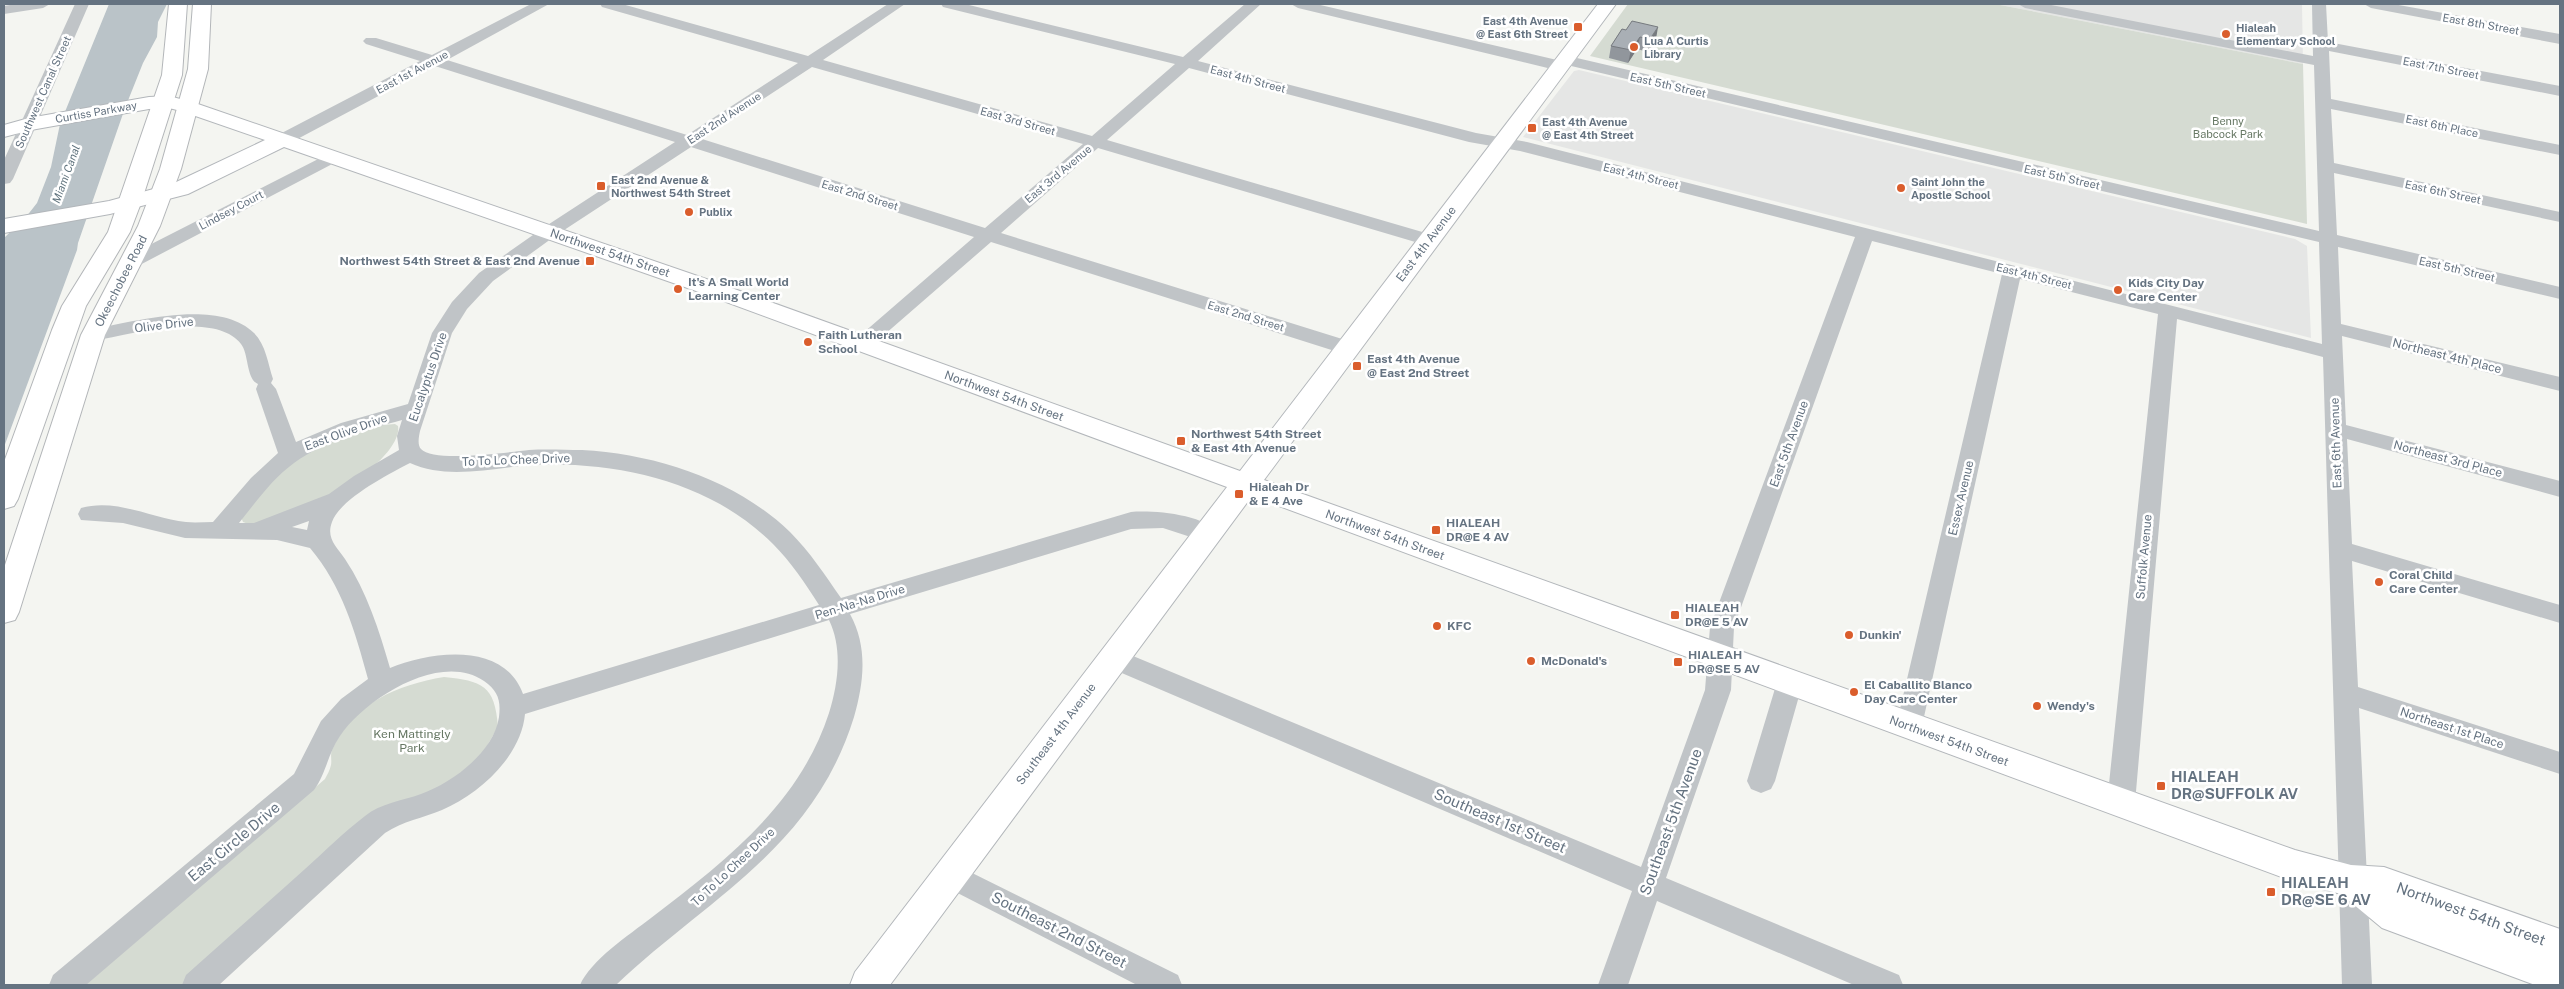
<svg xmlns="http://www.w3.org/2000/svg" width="2564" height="989" font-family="'Public Sans',sans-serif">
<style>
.built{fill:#e5e6e5}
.green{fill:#d5dbd2}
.water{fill:#bac3c8}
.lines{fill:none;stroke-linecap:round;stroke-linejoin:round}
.major-casing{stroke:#b3b7bb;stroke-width:2}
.highway-casing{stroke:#b3b6b9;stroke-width:2}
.minor{fill:#c0c4c7;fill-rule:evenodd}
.major{fill:#fff;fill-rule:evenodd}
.highway{fill:#fff;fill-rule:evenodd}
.wall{fill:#91969c}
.shaded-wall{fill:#767a7f}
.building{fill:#a9afb5;stroke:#767a7f}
.poi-dot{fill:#da5d2c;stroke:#fff;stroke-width:2}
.labels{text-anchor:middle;stroke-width:5;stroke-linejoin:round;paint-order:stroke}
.far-poi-label{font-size:11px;font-weight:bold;fill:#657381;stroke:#fff;text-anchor:start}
.far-street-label{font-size:11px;fill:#657381;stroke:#fff}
.far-park-label{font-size:11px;fill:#677864;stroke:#fff}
.far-water-label{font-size:11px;font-style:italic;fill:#61747e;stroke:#fff}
.street-label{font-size:12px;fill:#657381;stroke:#fff}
.poi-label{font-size:12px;font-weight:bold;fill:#657381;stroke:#fff;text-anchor:start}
.park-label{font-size:12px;fill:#677864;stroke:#fff}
.near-poi-label{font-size:15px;font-weight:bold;fill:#657381;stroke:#fff;text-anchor:start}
.near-street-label{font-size:15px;fill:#657381;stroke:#fff}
</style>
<rect width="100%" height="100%" fill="#f4f5f1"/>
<path class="built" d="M 1995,4 L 2302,4 L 2303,64 Z
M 1579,70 L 2295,239 L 2307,246 L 2311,338 L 1523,137 L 1574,71 Z"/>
<path class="green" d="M 1628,4 L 1995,4 L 2303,64 L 2307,224 L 1590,56 Z
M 395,424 L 398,426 C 402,452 345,490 325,501 C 307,511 272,518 251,525 L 243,522 L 241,517 L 289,462 L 311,449 L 383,425 Z
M 444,677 C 482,681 495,685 498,727 L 477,763 L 431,793 L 387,806 L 185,985 L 85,985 L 325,779 C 327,775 330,770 331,765 C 332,760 330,755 332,750 C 353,703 397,685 444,677 Z"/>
<path class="water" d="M 109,4 L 167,4 L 158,22 L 157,37 L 143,63 L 125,108 L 78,243 L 77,250 L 4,447 L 4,238 L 26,217 L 37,203 L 51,167 L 60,124 Z"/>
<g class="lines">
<defs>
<path id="major" d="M 1598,4 L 1616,4 L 1264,480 L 2295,850 L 2351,865 L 2384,867 L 2560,929 L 2560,985 L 2535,985 L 2382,928 L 2341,894 L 2295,882 L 1252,496 L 890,985 L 850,985 L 855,972 L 1227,487 L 699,292 L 284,147 L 188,194 L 110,214 L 4,233 L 4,219 L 109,201 L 172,184 L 265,140 L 181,111 L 169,108 L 149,109 L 31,130 L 4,137 L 4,125 L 29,118 L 149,97 L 169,96 L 195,103 L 715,282 L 1240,471 Z"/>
<path id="highway" d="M 169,4 L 187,4 L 182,75 L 141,203 L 130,232 L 86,306 L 18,499 L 14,506 L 4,509 L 4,462 L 52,330 L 62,306 L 108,232 L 162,75 Z
M 193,4 L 211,4 L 208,69 L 181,169 L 160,226 L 105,335 L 19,612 L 15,620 L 4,623 L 4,568 L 81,335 L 138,226 L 160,169 L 188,69 Z"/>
</defs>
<use href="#major" class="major-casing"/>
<use href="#highway" class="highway-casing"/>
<path class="minor" d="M 16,4 L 50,4 L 43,8 L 4,14 L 4,6 Z
M 75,4 L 89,4 L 13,179 L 10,183 L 4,184 L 4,160 Z
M 531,4 L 549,4 L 447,60 L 687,135 L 798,63 L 602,7 L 600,4 L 622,4 L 808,56 L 888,4 L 905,4 L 823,60 L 1092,136 L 1175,64 L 943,7 L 941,4 L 965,4 L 1183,57 L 1245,4 L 1261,4 L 1198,61 L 1476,133 L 1527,142 L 2322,344 L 2319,242 L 1567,65 L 1566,69 L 1560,71 L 1298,8 L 1291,4 L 1316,4 L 1557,60 L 1559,57 L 1564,55 L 2319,231 L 2314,65 L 2025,8 L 2018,4 L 2046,4 L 2313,56 L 2312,4 L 2326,4 L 2328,42 L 2560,86 L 2560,96 L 2329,51 L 2331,99 L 2560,145 L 2560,155 L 2331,109 L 2334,163 L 2560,212 L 2560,222 L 2334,173 L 2337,235 L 2560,287 L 2560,299 L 2338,247 L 2341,324 L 2560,377 L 2560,391 L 2342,336 L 2346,425 L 2560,481 L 2560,497 L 2347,439 L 2352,544 L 2560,605 L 2560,623 L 2352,561 L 2358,687 L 2560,752 L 2560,774 L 2359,708 L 2372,985 L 2342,985 L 2323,357 L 2177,319 L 2135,803 L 2131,811 L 2121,815 L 2111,811 L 2107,803 L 2158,314 L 2020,279 L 1922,726 L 1918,734 L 1909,737 L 1900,734 L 1896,726 L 2002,274 L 1872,241 L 1734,627 L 1731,690 L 1666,878 L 1899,975 L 1903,985 L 1854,985 L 1657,901 L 1628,985 L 1598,985 L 1632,891 L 1103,665 L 1099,658 L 1103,651 L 1112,648 L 1121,651 L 1641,867 L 1705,690 L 1710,627 L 1855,237 L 1520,151 L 1469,142 L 1189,68 L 1107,140 L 1436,236 L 1438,240 L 1436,244 L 1422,244 L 1098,148 L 1001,233 L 1355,343 L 1358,348 L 1355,353 L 1348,354 L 1341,353 L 991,242 L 869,348 L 862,350 L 855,348 L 852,344 L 855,340 L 974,237 L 691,147 L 555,236 L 493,281 L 467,309 L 452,333 L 420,431 C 419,436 417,445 421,449 C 433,463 509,452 529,450 C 547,449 565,450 582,450 C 656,454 736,480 790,532 C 810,552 825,575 841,598 L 1131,512 C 1152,510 1206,514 1218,534 L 1214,540 L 1206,542 L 1163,528 L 1131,529 L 850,614 C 868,647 864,682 854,717 C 813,849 709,897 616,985 L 580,985 C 591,960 629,935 651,918 C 725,861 799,805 829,713 C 838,684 843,649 829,620 L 525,714 C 521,757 479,794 442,810 C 423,818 403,821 385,833 L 219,985 L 182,985 L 186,975 C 226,939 266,904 305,869 C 325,851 344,832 365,816 C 381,803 402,801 421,794 C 452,783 494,752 499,717 C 501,700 498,691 484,681 C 440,651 365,699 340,736 C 328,753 326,774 314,790 L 86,985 L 49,985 L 53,975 L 294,774 L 321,721 L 341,699 L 368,679 C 355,631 342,586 310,548 L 277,540 L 185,538 L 123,523 L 81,520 L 78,514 L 81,508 C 116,498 151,518 186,522 C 195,523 204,522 213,522 L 251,478 L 278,453 L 256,389 L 258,384 C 246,379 249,354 241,344 C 215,310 128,335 93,341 L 86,339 L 83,335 L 86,331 L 93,329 C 136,321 219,298 254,333 C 266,345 268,364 273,379 L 271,383 L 276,389 L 296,442 L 341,423 L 408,404 L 432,333 L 452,302 L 479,273 L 543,228 L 675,142 L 435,66 L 288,144 L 282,145 L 274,140 L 276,136 L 420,61 L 366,44 L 363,41 L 366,38 L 376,38 L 432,55 ZM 812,67 L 1083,144 L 985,228 L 702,139 ZM 402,420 L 397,436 L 399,450 L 354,476 L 329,494 L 254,523 L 239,523 C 256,502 272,479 294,463 C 326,440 365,430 402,420 ZM 410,463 C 447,480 491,468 531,465 C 617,461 710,481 773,544 C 791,562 805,583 819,605 L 523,694 C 504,641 431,651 390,668 C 379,630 367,592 345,559 C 336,546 326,538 332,522 C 340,499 389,474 410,463 ZM 309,521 L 307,530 L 292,527 Z
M 2364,4 L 2393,4 L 2560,34 L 2560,44 L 2371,8 Z
M 332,152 L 338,153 L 341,157 L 338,161 L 136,267 L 122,267 L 120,263 L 122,259 Z
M 1790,672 L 1799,675 L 1803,682 L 1775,781 L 1771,789 L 1761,793 L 1751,789 L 1747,781 L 1777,682 L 1781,675 Z
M 950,862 L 1178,975 L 1182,985 L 1137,985 L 940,884 L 936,875 L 940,866 Z"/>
<use href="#major" class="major"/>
<use href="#highway" class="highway"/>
</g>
<path class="wall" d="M 1622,29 L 1656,39 L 1648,52 L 1637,49 L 1628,63 L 1609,58 L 1611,46 Z"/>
<path class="shaded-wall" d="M 1658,27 L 1656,39 L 1648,52 L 1650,39 Z
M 1640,37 L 1637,49 L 1628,63 L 1631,50 Z"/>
<path class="building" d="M 1632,21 L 1658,27 L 1650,39 L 1640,37 L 1631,50 L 1611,46 L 1622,29 L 1626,30 Z"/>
<g class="poi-dot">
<rect x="1573" y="22" width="10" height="10" rx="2.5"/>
<circle cx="2226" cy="34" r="5"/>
<circle cx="1634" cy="47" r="5"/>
<rect x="1527" y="123" width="10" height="10" rx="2.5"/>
<rect x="596" y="181" width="10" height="10" rx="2.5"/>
<circle cx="1901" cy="188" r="5"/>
<circle cx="689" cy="212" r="5"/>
<rect x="585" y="256" width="10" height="10" rx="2.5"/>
<circle cx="678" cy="289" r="5"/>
<circle cx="2118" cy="290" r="5"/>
<circle cx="808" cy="342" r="5"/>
<rect x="1352" y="361" width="10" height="10" rx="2.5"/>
<rect x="1176" y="436" width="10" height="10" rx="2.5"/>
<rect x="1234" y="489" width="10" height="10" rx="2.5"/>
<rect x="1431" y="525" width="10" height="10" rx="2.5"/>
<circle cx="2379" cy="582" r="5"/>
<rect x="1670" y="610" width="10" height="10" rx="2.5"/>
<circle cx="1437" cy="626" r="5"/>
<circle cx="1849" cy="635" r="5"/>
<circle cx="1531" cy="661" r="5"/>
<rect x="1673" y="657" width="10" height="10" rx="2.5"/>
<circle cx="1854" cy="692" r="5"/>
<circle cx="2037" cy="706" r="5"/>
<rect x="2156" y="781" width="10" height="10" rx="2.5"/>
<rect x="2266" y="887" width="10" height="10" rx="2.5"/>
</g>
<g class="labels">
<g class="far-poi-label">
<text x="1568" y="25" text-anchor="end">East 4th Avenue<tspan x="1568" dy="13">@ East 6th Street</tspan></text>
<text x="2236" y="32">Hialeah<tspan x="2236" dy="13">Elementary School</tspan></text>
<text x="1644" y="45">Lua A Curtis<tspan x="1644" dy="13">Library</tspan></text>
<text x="1542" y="126">East 4th Avenue<tspan x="1542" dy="13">@ East 4th Street</tspan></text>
<text x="611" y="184">East 2nd Avenue &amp;<tspan x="611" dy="13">Northwest 54th Street</tspan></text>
<text x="1911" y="186">Saint John the<tspan x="1911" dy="13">Apostle School</tspan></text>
<text x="699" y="216">Publix</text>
</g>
<g class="far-street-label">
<text transform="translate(2481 24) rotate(10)" y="4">East 8th Street</text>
<text transform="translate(2441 68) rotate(11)" y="4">East 7th Street</text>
<text transform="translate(412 72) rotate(-28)" y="4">East 1st Avenue</text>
<text transform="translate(1248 79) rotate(15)" y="4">East 4th Street</text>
<text transform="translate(1668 85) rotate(13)" y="4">East 5th Street</text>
<text transform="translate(43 92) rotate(-66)" y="4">Southwest Canal Street</text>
<text transform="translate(96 112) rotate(-10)" y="4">Curtiss Parkway</text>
<text transform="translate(724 118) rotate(-33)" y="4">East 2nd Avenue</text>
<text transform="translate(1018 121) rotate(16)" y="4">East 3rd Street</text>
<text transform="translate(2442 126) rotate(12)" y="4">East 6th Place</text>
<text transform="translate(1058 174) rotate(-40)" y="4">East 3rd Avenue</text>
<text transform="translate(1641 176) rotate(14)" y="4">East 4th Street</text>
<text transform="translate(2062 177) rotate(13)" y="4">East 5th Street</text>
<text transform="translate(2443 192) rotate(12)" y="4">East 6th Street</text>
<text transform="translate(860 195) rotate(17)" y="4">East 2nd Street</text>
<text transform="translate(231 210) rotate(-28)" y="4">Lindsey Court</text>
<text transform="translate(2457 269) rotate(13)" y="4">East 5th Street</text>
<text transform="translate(2034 276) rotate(14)" y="4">East 4th Street</text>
<text transform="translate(1246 316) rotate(17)" y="4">East 2nd Street</text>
</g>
<g class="far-park-label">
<text x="2228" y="125">Benny<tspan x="2228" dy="13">Babcock Park</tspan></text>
</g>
<g class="far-water-label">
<text transform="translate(66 174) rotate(-70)" y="4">Miami Canal</text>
</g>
<g class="street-label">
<text transform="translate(1426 244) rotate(-53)" y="4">East 4th Avenue</text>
<text transform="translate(610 253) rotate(19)" y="4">Northwest 54th Street</text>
<text transform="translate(121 281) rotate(-63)" y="4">Okeechobee Road</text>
<text transform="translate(164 325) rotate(-7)" y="4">Olive Drive</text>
<text transform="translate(2447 356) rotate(14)" y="4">Northeast 4th Place</text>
<text transform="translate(428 377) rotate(-71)" y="4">Eucalyptus Drive</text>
<text transform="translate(1004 396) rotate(20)" y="4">Northwest 54th Street</text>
<text transform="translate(346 432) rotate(-20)" y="4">East Olive Drive</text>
<text transform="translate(2336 443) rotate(-92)" y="4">East 6th Avenue</text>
<text transform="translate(1789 444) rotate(-70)" y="4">East 5th Avenue</text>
<text transform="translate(2448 459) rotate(15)" y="4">Northeast 3rd Place</text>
<text transform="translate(516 460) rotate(-2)" y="4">To To Lo Chee Drive</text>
<text transform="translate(1961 498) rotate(-77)" y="4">Essex Avenue</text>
<text transform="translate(1385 535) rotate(20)" y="4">Northwest 54th Street</text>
<text transform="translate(2144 557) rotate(-85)" y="4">Suffolk Avenue</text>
<text transform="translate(860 602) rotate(-17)" y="4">Pen-Na-Na Drive</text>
<text transform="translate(2452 728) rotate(18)" y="4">Northeast 1st Place</text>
<text transform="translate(1056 734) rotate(-53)" y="4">Southeast 4th Avenue</text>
<text transform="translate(1949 741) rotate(20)" y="4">Northwest 54th Street</text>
<text transform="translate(733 867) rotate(-43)" y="4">To To Lo Chee Drive</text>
</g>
<g class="poi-label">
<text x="580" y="265" text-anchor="end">Northwest 54th Street &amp; East 2nd Avenue</text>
<text x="688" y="286">It's A Small World<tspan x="688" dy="14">Learning Center</tspan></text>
<text x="2128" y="287">Kids City Day<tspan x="2128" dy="14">Care Center</tspan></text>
<text x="818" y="339">Faith Lutheran<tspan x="818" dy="14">School</tspan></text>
<text x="1367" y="363">East 4th Avenue<tspan x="1367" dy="14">@ East 2nd Street</tspan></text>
<text x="1191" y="438">Northwest 54th Street<tspan x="1191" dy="14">&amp; East 4th Avenue</tspan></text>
<text x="1249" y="491">Hialeah Dr<tspan x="1249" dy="14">&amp; E 4 Ave</tspan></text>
<text x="1446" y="527">HIALEAH<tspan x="1446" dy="14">DR@E 4 AV</tspan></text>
<text x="2389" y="579">Coral Child<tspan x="2389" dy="14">Care Center</tspan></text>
<text x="1685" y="612">HIALEAH<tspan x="1685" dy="14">DR@E 5 AV</tspan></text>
<text x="1447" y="630">KFC</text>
<text x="1859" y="639">Dunkin'</text>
<text x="1688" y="659">HIALEAH<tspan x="1688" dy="14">DR@SE 5 AV</tspan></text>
<text x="1541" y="665">McDonald's</text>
<text x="1864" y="689">El Caballito Blanco<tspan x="1864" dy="14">Day Care Center</tspan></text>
<text x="2047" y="710">Wendy's</text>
</g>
<g class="park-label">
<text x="412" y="738">Ken Mattingly<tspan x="412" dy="14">Park</tspan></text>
</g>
<g class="near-poi-label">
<text x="2171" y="782">HIALEAH<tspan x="2171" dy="17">DR@SUFFOLK AV</tspan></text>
<text x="2281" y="888">HIALEAH<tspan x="2281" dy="17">DR@SE 6 AV</tspan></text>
</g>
<g class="near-street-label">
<text transform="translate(1500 821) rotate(23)" y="5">Southeast 1st Street</text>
<text transform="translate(1671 822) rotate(-70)" y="5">Southeast 5th Avenue</text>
<text transform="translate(234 842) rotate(-40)" y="5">East Circle Drive</text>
<text transform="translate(2471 914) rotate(20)" y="5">Northwest 54th Street</text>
<text transform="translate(1059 930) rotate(27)" y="5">Southeast 2nd Street</text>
</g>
</g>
<rect width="2564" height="989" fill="none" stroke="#657381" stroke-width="10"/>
</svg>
